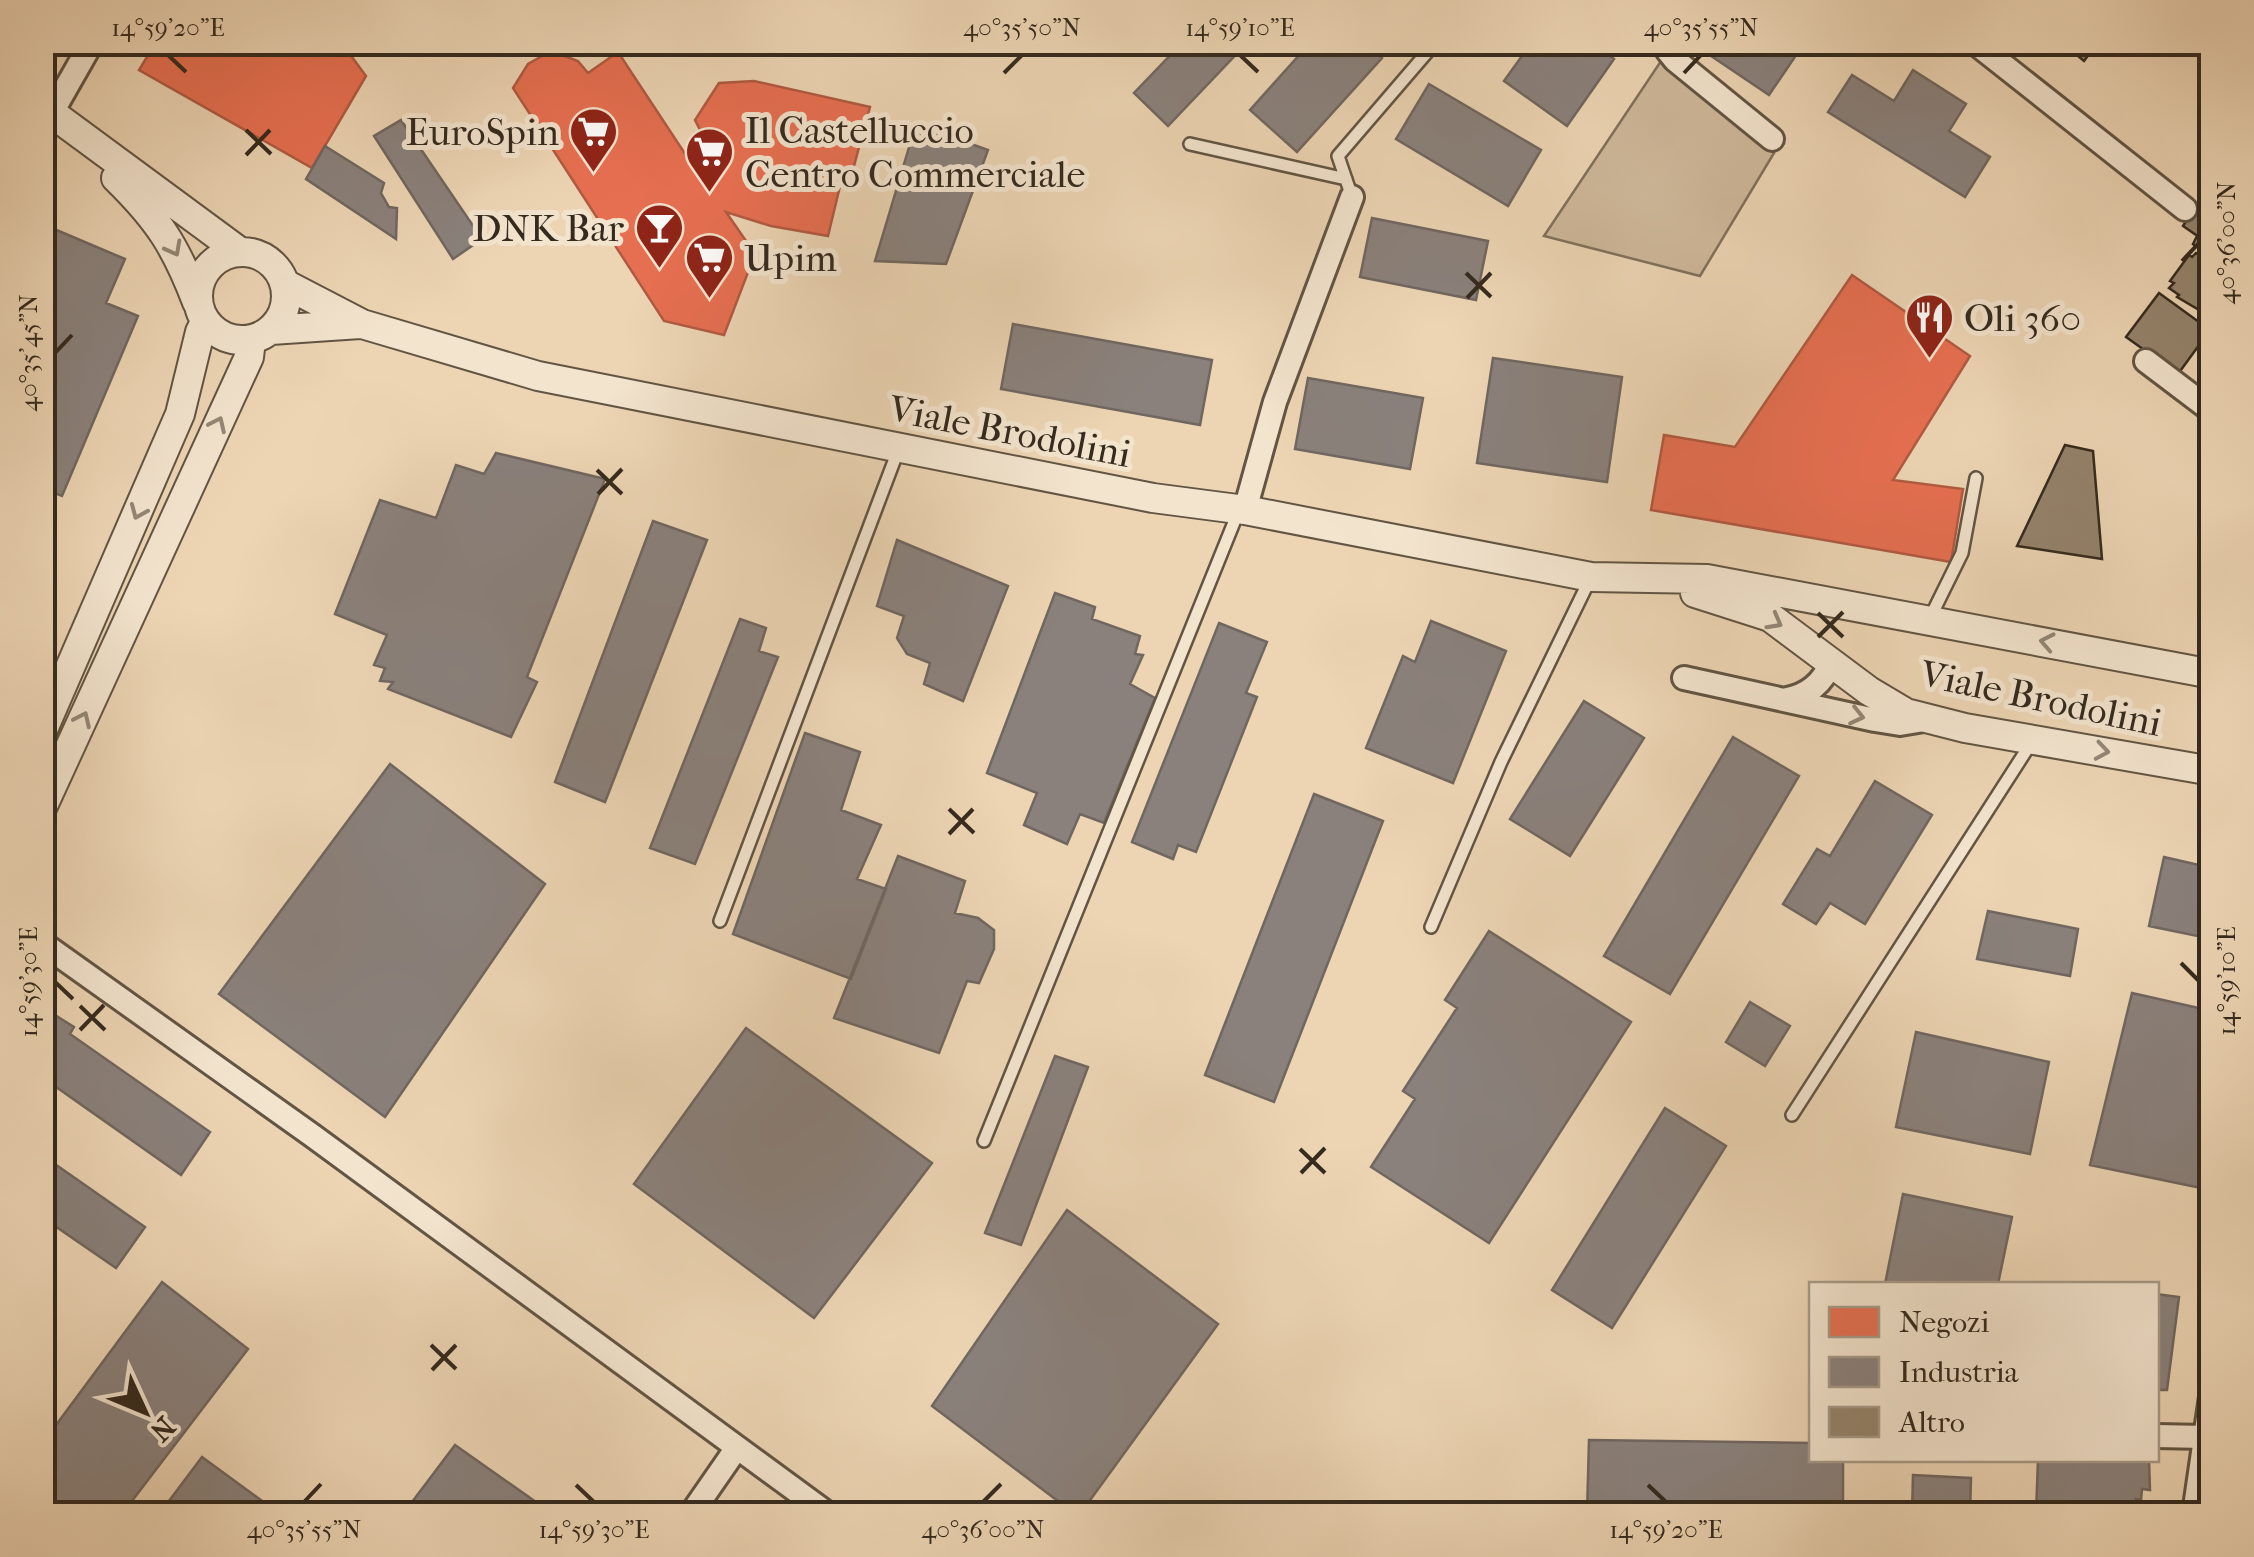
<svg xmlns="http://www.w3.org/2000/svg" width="2254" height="1557" font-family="'IM FELL French Canon',serif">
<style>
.green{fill:#ceb89a;stroke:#81715c;stroke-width:2.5}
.shops{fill:#e76f51;stroke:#b15a42;stroke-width:2.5}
.industry{fill:#8a817c;stroke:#706760;stroke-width:2.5}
.building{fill:#94836c;stroke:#342a1e;stroke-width:2.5}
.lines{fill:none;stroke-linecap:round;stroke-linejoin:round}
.service-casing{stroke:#625544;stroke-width:16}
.minor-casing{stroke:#625544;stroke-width:28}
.tertiary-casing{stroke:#625544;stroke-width:32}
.service{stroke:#f3e4ce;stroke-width:11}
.minor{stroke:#f3e4ce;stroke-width:22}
.tertiary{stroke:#f3e4ce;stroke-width:28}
.oneway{stroke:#948776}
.ticks{fill:none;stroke:#342a1e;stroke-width:4}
.labels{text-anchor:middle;stroke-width:10;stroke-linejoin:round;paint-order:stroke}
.poi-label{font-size:38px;fill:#342a1e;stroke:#f3e4ce;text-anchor:start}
.street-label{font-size:38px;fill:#342a1e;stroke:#f3e4ce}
.neatline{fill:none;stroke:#342a1e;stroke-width:4}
.ticks-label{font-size:25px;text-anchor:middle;fill:#342a1e}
</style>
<rect width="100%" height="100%" fill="#edd5b4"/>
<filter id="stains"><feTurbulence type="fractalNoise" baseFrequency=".002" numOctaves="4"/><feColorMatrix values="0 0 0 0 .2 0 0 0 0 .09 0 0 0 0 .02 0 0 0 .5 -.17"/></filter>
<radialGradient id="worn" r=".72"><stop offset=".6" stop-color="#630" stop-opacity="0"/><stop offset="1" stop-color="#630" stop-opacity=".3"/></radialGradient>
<path class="green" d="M 1661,61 L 1774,153 L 1700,276 L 1544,236 Z"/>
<path class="shops" d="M 156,42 L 341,42 L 366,76 L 312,168 L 139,70 Z
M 551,51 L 578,61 L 588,73 L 618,52 L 697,172 L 715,159 L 695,120 L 719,83 L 754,81 L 870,107 L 851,177 L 842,178 L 828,236 L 771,226 L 726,212 L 755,254 L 724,335 L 664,321 L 513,88 L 528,64 Z
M 1852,275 L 1970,356 L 1893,480 L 1963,489 L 1951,562 L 1651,510 L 1664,435 L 1735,447 Z"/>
<path class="industry" d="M 1183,42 L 1248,42 L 1168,126 L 1134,93 Z
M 1311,42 L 1365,42 L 1382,58 L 1297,152 L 1250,110 Z
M 1532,42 L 1591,42 L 1614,59 L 1567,126 L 1504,81 Z
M 1720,42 L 1805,42 L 1769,95 L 1711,56 Z
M 1913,70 L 1966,104 L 1949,131 L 1990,157 L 1965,197 L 1828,112 L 1852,75 L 1894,101 Z
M 1429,84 L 1541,150 L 1508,206 L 1396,139 Z
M 401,120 L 482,239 L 453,259 L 374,136 Z
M 916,124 L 988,150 L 946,264 L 875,261 Z
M 325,146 L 384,183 L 381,193 L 389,207 L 397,208 L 396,239 L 306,179 Z
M 1372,218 L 1488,241 L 1476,300 L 1360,277 Z
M 47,226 L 125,259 L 106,303 L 138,316 L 62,496 L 42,488 L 42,237 Z
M 1013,324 L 1212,360 L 1200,425 L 1001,389 Z
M 1493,358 L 1622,377 L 1607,482 L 1477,463 Z
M 1308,378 L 1423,398 L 1410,469 L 1295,449 Z
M 496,453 L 605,479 L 527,677 L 537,682 L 511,737 L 388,689 L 393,682 L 380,681 L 385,668 L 374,665 L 387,635 L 335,614 L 380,500 L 436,518 L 456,465 L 484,474 Z
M 653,521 L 707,540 L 605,802 L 555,782 Z
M 897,540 L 1008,586 L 963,701 L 924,684 L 930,663 L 907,654 L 897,638 L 904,616 L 877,606 Z
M 1055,593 L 1095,607 L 1092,619 L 1140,636 L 1135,654 L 1143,655 L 1130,684 L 1155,698 L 1104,823 L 1080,814 L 1067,844 L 1024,825 L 1037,793 L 987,773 Z
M 740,619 L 766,628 L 759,651 L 778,657 L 695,864 L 650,848 Z
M 1431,621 L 1506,651 L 1453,783 L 1366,748 L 1403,656 L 1415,662 Z
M 1219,623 L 1267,642 L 1246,693 L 1257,697 L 1196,852 L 1178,845 L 1173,859 L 1132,842 Z
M 1584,701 L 1644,738 L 1570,856 L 1510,819 Z
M 805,733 L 860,752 L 841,810 L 881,825 L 857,879 L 886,889 L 851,979 L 733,934 Z
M 1733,737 L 1799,776 L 1670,994 L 1604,956 Z
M 390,764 L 545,884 L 385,1117 L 219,994 Z
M 1875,781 L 1932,815 L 1865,924 L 1830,903 L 1816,924 L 1783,904 L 1817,849 L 1830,856 Z
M 1314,794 L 1383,821 L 1274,1102 L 1205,1075 Z
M 898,856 L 965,881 L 955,913 L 978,918 L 994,930 L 994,949 L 979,983 L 967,981 L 939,1053 L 834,1018 Z
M 2164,857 L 2212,868 L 2212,939 L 2149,926 Z
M 1988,911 L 2078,929 L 2070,976 L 1977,959 Z
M 1489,931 L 1631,1022 L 1489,1243 L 1371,1167 L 1415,1099 L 1403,1091 L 1457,1008 L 1445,1000 Z
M 2132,993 L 2212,1011 L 2212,1117 L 2207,1136 L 2212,1138 L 2212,1145 L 2201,1188 L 2090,1165 Z
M 1750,1002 L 1790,1026 L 1765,1066 L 1726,1042 Z
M 42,1007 L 74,1027 L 70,1034 L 210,1132 L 181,1175 L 42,1077 Z
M 746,1028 L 932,1163 L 814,1318 L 634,1184 Z
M 1916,1032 L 2049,1062 L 2030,1154 L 1896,1127 Z
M 1055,1056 L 1088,1067 L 1021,1245 L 985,1233 Z
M 1665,1108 L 1726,1146 L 1612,1328 L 1552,1290 Z
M 42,1155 L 145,1227 L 116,1268 L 42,1217 Z
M 1903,1194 L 2012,1217 L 1998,1284 L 1885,1284 Z
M 1067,1210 L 1218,1324 L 1080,1514 L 1075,1514 L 932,1406 Z
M 162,1282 L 248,1349 L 122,1514 L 42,1514 L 42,1444 Z
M 2156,1294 L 2179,1297 L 2167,1390 L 2156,1390 Z
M 1589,1440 L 1812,1443 L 1812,1460 L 1843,1460 L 1843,1514 L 1587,1514 Z
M 455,1445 L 553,1514 L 403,1514 Z
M 202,1457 L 280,1514 L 171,1514 L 163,1509 Z
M 2038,1460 L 2149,1460 L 2150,1490 L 2142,1489 L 2141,1500 L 2136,1499 L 2135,1514 L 2036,1514 Z
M 1913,1475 L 1971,1478 L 1970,1514 L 1912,1514 Z"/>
<path class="building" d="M 2061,42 L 2098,42 L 2084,61 Z
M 2212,181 L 2212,246 L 2183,226 Z
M 2197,236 L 2212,246 L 2212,264 L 2205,260 L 2208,255 L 2193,244 Z
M 2196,253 L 2212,264 L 2212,295 L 2201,311 L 2177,297 L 2179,295 L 2169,288 L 2174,283 L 2170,281 L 2189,255 L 2192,257 Z
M 2159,293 L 2210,330 L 2178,374 L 2126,337 Z
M 2065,445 L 2093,451 L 2102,559 L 2017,546 Z"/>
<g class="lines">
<defs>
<path id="service" d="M 1190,144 L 1346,179
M 1352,197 L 1338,156 L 1436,42
M 1929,620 L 1962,553 L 1976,478
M 720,921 L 899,448
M 1431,927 L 1501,762 L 1591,577
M 1792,1115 L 2033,740
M 984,1141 L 1239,510"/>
<path id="minor" d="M 1667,42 L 1667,50 L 1675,60 L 1772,139
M 1974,42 L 2185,209
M 42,130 L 92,42
M 2146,361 L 2212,411
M 1245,510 L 1275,402 L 1352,197
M 1684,678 L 1875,720 L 1900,724 L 1924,720
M 1787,699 C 1809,695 1823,682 1831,663
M 42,943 L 313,1136 L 828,1514
M 2156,1436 L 2205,1437
M 691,1514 L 736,1449
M 2194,1514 L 2212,1390"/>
<path id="tertiary" d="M 42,106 L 240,252
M 116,178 C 159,220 176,247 197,302
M198 296a44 44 0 1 1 88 0a44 44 0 1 1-88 0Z
M 285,284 L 362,324 L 538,376 L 1153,498 L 1245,510 L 1591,577 L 1707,579 L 2212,674
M 271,330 L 360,324
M 1695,593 L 1770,617 L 1869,691 L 1906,713 L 1965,728 L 2212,771
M 42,732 L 180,414 L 200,332 L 205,322
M 42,808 L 249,357 L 251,340"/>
</defs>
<use href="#service" class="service-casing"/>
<use href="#minor" class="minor-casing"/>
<use href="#tertiary" class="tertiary-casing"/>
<use href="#service" class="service"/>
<use href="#minor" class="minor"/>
<use href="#tertiary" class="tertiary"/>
</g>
<defs><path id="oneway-chevron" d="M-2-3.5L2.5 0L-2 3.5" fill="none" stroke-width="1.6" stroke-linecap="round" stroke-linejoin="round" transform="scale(2.5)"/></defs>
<g class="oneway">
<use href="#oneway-chevron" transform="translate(174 249) rotate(62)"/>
<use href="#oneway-chevron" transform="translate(218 424) rotate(-65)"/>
<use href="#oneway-chevron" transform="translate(138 512) rotate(113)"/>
<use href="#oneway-chevron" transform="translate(1775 622) rotate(29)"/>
<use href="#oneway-chevron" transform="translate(2047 642) rotate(-169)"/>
<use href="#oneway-chevron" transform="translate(1857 716) rotate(13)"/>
<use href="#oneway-chevron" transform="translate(83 719) rotate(-65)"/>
<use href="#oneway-chevron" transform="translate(2102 751) rotate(9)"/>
</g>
<path class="ticks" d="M 168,55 L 186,72M 1240,55 L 1258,72M 1004,73 L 1022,55M 1684,73 L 1701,55M 246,130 L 271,154M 246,155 L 270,130M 2182,261 L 2199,243M 1466,273 L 1491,297M 1467,298 L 1491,273M 55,353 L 72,335M 597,470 L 622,494M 598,494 L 622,469M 1818,613 L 1843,637M 1818,637 L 1843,612M 949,809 L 974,833M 949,834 L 973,809M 2181,963 L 2199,981M 55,982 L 73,999M 80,1006 L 105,1030M 80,1030 L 104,1005M 1300,1149 L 1325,1173M 1301,1173 L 1325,1148M 431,1345 L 456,1369M 432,1370 L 456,1345M 576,1485 L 594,1502M 1648,1485 L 1666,1502M 304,1502 L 321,1484M 983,1502 L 1001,1484"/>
<defs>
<symbol id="supermarket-pin" viewBox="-11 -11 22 30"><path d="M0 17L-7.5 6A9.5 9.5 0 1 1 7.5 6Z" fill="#8f2418" stroke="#f3e4ce"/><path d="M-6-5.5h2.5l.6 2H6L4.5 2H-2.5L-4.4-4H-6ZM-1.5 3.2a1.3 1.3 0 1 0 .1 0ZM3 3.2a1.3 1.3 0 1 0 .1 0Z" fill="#fff"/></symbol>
<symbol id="bar-pin" viewBox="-11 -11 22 30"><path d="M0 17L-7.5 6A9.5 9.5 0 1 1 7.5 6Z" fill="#8f2418" stroke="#f3e4ce"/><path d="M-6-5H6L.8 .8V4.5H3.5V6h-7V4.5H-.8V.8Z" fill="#fff"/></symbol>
<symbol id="restaurant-pin" viewBox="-11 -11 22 30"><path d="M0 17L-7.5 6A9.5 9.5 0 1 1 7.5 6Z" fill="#8f2418" stroke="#f3e4ce"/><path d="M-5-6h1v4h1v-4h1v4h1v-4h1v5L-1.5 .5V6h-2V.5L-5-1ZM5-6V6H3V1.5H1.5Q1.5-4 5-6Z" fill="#fff"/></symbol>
</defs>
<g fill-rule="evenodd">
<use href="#supermarket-pin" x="566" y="104" width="55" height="75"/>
<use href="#supermarket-pin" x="682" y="124" width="55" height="75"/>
<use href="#bar-pin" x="632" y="200" width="55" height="75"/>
<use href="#supermarket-pin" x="682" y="230" width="55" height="75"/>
<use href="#restaurant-pin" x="1902" y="290" width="55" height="75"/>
</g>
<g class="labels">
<g class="poi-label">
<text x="745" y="143">Il Castelluccio<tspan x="745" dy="44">Centro Commerciale</tspan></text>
<text x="559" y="145" text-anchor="end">EuroSpin</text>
<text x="624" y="241" text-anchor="end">DNK Bar</text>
<text x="744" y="271">Upim</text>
<text x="1964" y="331">Oli 360</text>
</g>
<g class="street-label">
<text transform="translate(1010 431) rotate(11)" y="13">Viale Brodolini</text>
<text transform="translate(2041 698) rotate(12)" y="13">Viale Brodolini</text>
</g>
</g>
<rect width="2254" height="1557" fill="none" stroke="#edd5b4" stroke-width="110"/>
<rect x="1809" y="1282" width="350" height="180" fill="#f3e4ce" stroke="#a79a88" stroke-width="2.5"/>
<rect x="1829" y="1307" width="50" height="30" fill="#e76f51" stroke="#a79a88" stroke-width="2.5"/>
<text x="1899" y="1332" font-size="30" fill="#342a1e">Negozi</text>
<rect x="1829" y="1357" width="50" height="30" fill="#8a817c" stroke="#a79a88" stroke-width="2.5"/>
<text x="1899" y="1382" font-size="30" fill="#342a1e">Industria</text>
<rect x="1829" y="1407" width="50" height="30" fill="#94836c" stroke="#a79a88" stroke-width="2.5"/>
<text x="1899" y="1432" font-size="30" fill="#342a1e">Altro</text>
<g transform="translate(145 1412) rotate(134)" stroke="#f3e4ce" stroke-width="8" paint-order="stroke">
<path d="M0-8L18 38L0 25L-18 38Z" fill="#342a1e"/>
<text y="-15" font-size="28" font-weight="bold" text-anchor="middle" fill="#342a1e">N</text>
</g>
<rect x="55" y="55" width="2144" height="1447" class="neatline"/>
<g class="ticks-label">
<text x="168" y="36">14°59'20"E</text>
<text x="1022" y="36">40°35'50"N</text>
<text x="1240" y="36">14°59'10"E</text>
<text x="1701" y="36">40°35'55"N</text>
<text transform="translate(2226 243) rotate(-90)" y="9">40°36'00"N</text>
<text transform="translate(28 353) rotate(-90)" y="9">40°35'45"N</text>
<text transform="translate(2226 981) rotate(-90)" y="9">14°59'10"E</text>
<text transform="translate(28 982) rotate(-90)" y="9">14°59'30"E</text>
<text x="304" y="1538">40°35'55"N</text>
<text x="594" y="1538">14°59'30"E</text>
<text x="983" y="1538">40°36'00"N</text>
<text x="1666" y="1538">14°59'20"E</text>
</g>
<rect width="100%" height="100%" filter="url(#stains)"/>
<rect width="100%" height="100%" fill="url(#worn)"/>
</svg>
